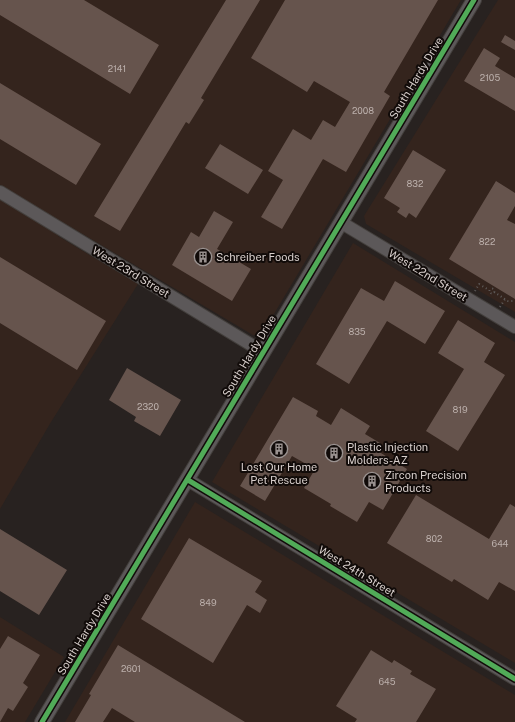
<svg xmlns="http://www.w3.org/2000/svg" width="515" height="722" font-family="'Public Sans',sans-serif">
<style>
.built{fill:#34241d}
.building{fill:#66544d}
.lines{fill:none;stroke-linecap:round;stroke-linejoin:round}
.minor-casing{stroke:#433f3c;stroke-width:14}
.tertiary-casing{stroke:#433f3c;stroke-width:16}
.path{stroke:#605d5c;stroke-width:2;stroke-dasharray:1 3;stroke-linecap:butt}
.minor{stroke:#5c5859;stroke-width:12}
.tertiary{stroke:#5c5859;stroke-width:14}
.cycleway-casing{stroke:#110b09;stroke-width:8}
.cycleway{stroke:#51ab58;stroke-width:5}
.labels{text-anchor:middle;stroke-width:4;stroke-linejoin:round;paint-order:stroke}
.number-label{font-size:9px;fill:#bcb0ac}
.street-label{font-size:11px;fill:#d8cfcc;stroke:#110b09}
.poi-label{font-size:11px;fill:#d8cfcc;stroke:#110b09;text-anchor:start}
</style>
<rect width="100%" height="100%" fill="#282220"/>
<path class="built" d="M 0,0 L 461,0 L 265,329 L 261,334 L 257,336 L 253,335 L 64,223 L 58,236 L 138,284 L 51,422 L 0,509 Z
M 498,0 L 515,0 L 515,312 L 366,224 L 364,216 Z
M 353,243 L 515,342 L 515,663 L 212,482 Z
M 195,502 L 515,695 L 515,722 L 65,722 Z
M 0,617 L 64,657 L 25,722 L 0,722 Z"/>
<path class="building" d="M 0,0 L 84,0 L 159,45 L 130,94 L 0,15 Z
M 226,0 L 260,0 L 201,98 L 204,100 L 189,124 L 186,122 L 120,231 L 94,216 Z
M 285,0 L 438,0 L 384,92 L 390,96 L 346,172 L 323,159 L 282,229 L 261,217 L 283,180 L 268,171 L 293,129 L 311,140 L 323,120 L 335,127 L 350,102 L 314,81 L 307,92 L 251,58 Z
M 505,35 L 515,41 L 515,50 L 501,42 Z
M 484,48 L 500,58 L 495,66 L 515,78 L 515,111 L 464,81 Z
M 0,83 L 101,144 L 76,185 L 0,139 Z
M 220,144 L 263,170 L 248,194 L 205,168 Z
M 413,150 L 446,170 L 416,218 L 409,213 L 406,218 L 397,212 L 400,208 L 384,198 Z
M 496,181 L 515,193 L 515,206 L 507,220 L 515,224 L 515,299 L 449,259 Z
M 214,211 L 233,222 L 217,249 L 251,269 L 232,301 L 172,265 L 191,232 L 199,237 Z
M 0,257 L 106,321 L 77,370 L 0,323 Z
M 395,281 L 445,311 L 425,344 L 387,321 L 349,384 L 316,364 L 361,288 L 384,301 Z
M 458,320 L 495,343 L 484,362 L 505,375 L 458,451 L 426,431 L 464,369 L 438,353 Z
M 127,368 L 181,400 L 160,436 L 134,421 L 136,417 L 109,400 Z
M 293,397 L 318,411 L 316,416 L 331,425 L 341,408 L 370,426 L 365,434 L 380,443 L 376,450 L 407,469 L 383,510 L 369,502 L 357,522 L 330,506 L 331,504 L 304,488 L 315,469 L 292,456 L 265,501 L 240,486 Z
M 416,495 L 489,539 L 510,504 L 515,507 L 515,591 L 499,582 L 488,600 L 454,579 L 452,582 L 387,543 Z
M 0,529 L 67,570 L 39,615 L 0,591 Z
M 189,538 L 262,581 L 255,592 L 267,600 L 260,613 L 247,605 L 213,663 L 141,619 Z
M 8,636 L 40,655 L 23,683 L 28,687 L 13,711 L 8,708 L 0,722 L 0,649 Z
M 118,645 L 245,722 L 135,722 L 112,708 L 103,722 L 75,722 L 91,695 L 89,694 Z
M 371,650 L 392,663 L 394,660 L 412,671 L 410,674 L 436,689 L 416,722 L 355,722 L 357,719 L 336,706 Z"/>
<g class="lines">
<defs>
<path id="minor" d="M 0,192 L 263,352
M 342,223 L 515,327
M 188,480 L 515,679"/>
<path id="tertiary" d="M 42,722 L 474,0"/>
</defs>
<use href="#minor" class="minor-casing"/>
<use href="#tertiary" class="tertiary-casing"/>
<path class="path" d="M489.5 291a2.5 2.5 0 1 1 5 0a2.5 2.5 0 1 1-5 0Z
M 475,291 L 479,284 L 489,290
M 494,292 L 508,301 L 515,301
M 500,307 L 505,299"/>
<use href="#minor" class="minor"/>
<use href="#tertiary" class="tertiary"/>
<defs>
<path id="cycleway" d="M 188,480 L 515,679
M 42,722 L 474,0"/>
</defs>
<use href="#cycleway" class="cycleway-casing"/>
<use href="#cycleway" class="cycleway"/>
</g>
<defs>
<symbol id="building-ring" viewBox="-11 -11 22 22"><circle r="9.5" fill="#110b09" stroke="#9a9290" stroke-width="1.5"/><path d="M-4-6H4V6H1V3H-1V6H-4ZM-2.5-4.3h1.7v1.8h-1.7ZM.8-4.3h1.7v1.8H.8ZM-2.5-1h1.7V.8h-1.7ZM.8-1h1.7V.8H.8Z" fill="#9a9290"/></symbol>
</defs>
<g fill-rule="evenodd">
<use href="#building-ring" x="193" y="247" width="20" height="20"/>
<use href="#building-ring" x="269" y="439" width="20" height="20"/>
<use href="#building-ring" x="324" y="443" width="20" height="20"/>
<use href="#building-ring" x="362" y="471" width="20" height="20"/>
</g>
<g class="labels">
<g class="number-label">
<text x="117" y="72">2141</text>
<text x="490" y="81">2105</text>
<text x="363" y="114">2008</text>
<text x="415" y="187">832</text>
<text x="487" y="245">822</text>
<text x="357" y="335">835</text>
<text x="148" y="410">2320</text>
<text x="460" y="413">819</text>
<text x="434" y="542">802</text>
<text x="500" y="547">644</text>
<text x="208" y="606">849</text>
<text x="131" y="672">2601</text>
<text x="387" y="685">645</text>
</g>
<g class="street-label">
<text transform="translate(416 78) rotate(-59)" y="4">South Hardy Drive</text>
<text transform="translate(131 272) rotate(31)" y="4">West 23rd Street</text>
<text transform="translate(428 275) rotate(31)" y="4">West 22nd Street</text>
<text transform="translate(249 356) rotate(-59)" y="4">South Hardy Drive</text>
<text transform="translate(357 571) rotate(31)" y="4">West 24th Street</text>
<text transform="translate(84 634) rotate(-59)" y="4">South Hardy Drive</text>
</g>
<g class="poi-label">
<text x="216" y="261">Schreiber Foods</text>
<text x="347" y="451">Plastic Injection<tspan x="347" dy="13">Molders-AZ</tspan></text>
<text x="279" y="471" text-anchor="middle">Lost Our Home<tspan x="279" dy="13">Pet Rescue</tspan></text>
<text x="385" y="479">Zircon Precision<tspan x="385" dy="13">Products</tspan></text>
</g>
</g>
</svg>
